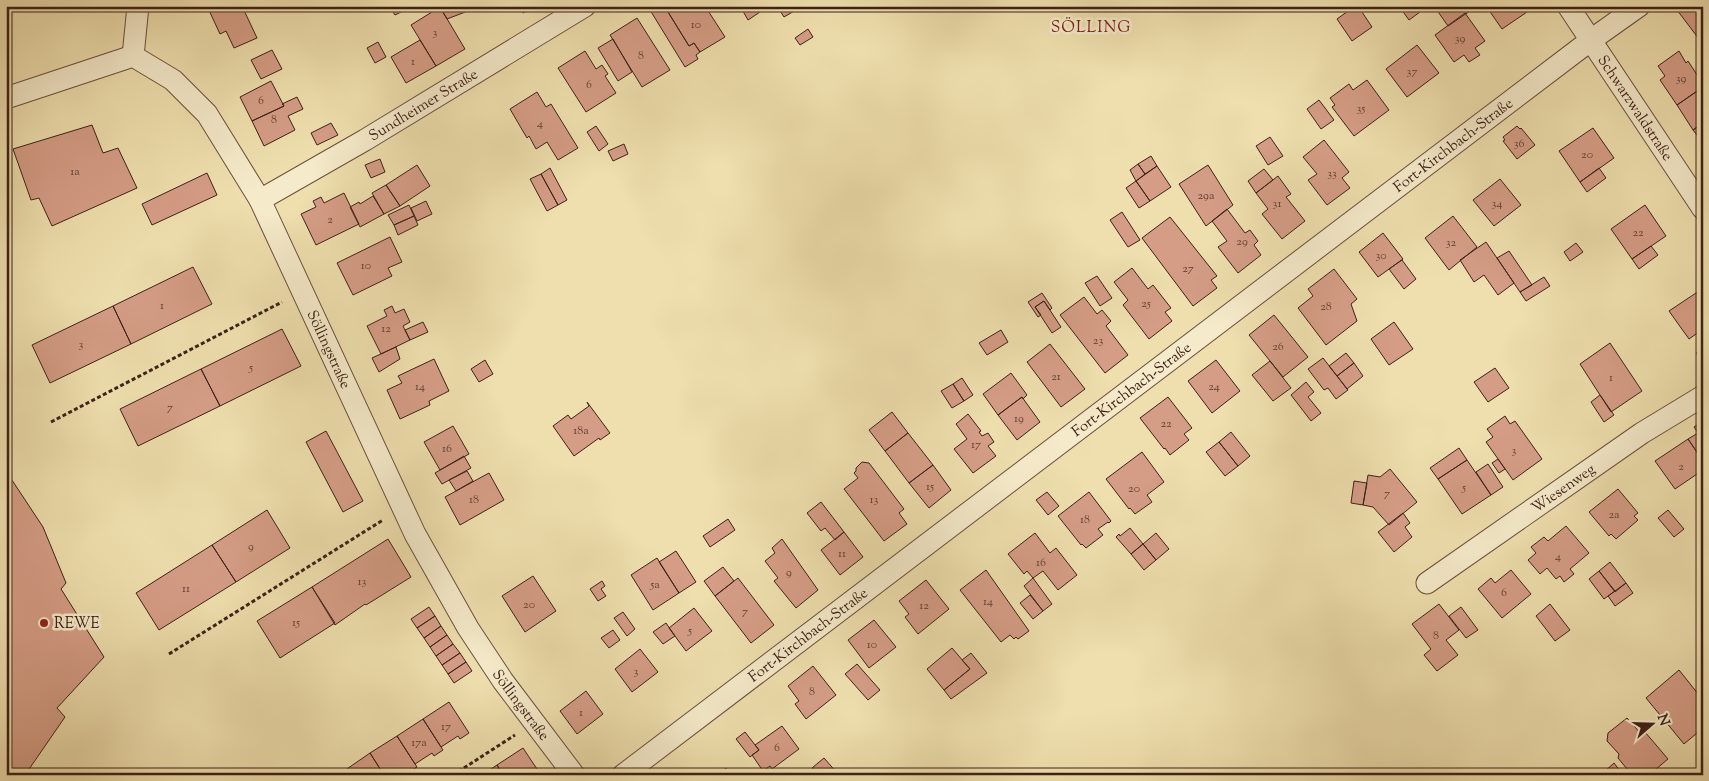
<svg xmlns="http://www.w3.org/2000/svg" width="1709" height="781" font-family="'Sorts Mill Goudy',serif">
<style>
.building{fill:#d59d86;stroke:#3d2117}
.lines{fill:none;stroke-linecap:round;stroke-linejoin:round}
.minor-casing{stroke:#6a503d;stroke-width:23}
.path{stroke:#3d2117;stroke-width:3;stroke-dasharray:4 2.5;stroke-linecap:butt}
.minor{stroke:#f5eaca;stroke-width:21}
.poi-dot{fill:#8f2418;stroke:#f5eaca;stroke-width:2}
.labels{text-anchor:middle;stroke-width:5;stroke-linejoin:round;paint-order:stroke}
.number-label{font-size:12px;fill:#634033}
.street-label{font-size:15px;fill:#3d2117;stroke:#f5eaca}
.poi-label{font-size:15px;fill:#3d2117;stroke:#f5eaca;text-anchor:start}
.neighbourhood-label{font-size:16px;letter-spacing:1px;fill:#7a1f14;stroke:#f5eaca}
</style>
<rect width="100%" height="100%" fill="#efdfae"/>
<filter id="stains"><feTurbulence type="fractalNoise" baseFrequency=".004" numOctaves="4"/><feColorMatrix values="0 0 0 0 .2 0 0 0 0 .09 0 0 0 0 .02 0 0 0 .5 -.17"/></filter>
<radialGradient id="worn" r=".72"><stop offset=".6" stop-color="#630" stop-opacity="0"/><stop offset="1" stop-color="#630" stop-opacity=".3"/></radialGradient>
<path class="building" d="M 207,6 L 242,6 L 257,38 L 234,48 L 226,31 L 220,34 Z
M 389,6 L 401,6 L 403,11 L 395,15 Z
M 439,6 L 481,6 L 447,19 Z
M 519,6 L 534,6 L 523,13 Z
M 657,6 L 677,6 L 668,12 L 689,46 L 694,43 L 700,52 L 696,55 L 698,59 L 685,67 L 650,10 Z
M 677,6 L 705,6 L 725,37 L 700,52 L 694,43 L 689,46 L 668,12 Z
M 740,6 L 769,6 L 748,20 Z
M 777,6 L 794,6 L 796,10 L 784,17 Z
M 1355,6 L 1358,6 L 1372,27 L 1352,41 L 1337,19 Z
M 1399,6 L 1416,6 L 1420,12 L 1409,20 Z
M 1434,6 L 1471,6 L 1473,9 L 1448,26 Z
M 1486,6 L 1528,6 L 1530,10 L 1502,29 Z
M 1682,6 L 1703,6 L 1703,36 L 1699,39 L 1677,10 Z
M 440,7 L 465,49 L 436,66 L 411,25 Z
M 1465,13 L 1485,41 L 1475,48 L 1480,55 L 1469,62 L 1464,55 L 1454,62 L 1435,35 Z
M 637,18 L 670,70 L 642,87 L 610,35 Z
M 808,29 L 813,37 L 800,45 L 795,38 Z
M 613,39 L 632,72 L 618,81 L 598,48 Z
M 420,40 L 436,66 L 406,83 L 391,57 Z
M 378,42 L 386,57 L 375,63 L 367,48 Z
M 1417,45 L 1439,73 L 1407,97 L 1386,69 Z
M 272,50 L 282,69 L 261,79 L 251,60 Z
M 585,51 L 596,69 L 602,65 L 608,74 L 605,76 L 616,93 L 586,112 L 558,68 Z
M 1679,51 L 1686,63 L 1688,61 L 1703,84 L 1703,87 L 1677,105 L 1660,80 L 1665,76 L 1658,66 Z
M 1367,80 L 1389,110 L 1354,136 L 1332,107 L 1335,105 L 1330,98 L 1349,84 L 1353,90 Z
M 271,81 L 284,106 L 252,121 L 240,97 Z
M 1703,87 L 1703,123 L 1693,130 L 1677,105 Z
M 537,92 L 546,107 L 551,104 L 578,148 L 558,160 L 547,142 L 536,149 L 529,136 L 527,138 L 510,109 Z
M 297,97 L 303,109 L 288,116 L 295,130 L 264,146 L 252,121 L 284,106 L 282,104 Z
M 1319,100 L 1334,120 L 1321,129 L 1307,109 Z
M 331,123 L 338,135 L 317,145 L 311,133 Z
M 1703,123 L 1703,143 L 1693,130 Z
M 92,125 L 103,153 L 118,148 L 137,188 L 52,226 L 39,198 L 31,200 L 13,149 Z
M 596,126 L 608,144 L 599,151 L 587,132 Z
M 1517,126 L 1520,129 L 1521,128 L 1535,145 L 1517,159 L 1503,141 L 1505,140 L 1503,137 Z
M 1593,128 L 1614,158 L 1580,182 L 1559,151 Z
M 1270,137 L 1283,156 L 1268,165 L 1256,146 Z
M 1324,140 L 1349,172 L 1342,178 L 1350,188 L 1327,205 L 1308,180 L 1317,174 L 1303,157 Z
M 624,144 L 628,154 L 613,161 L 608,151 Z
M 1151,156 L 1157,166 L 1145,174 L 1138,164 Z
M 380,159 L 385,172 L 371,178 L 365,165 Z
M 1138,164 L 1145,174 L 1136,181 L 1130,170 Z
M 417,165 L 430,186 L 400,206 L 386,185 Z
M 1208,165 L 1233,205 L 1206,226 L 1179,184 Z
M 1157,166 L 1171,187 L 1150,201 L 1136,181 Z
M 550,168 L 567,200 L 558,205 L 541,174 Z
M 1599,168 L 1606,178 L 1587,192 L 1580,182 Z
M 1264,169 L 1273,180 L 1256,193 L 1248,181 Z
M 207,173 L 217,195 L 152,225 L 142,204 Z
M 541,174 L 558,205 L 547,211 L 530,179 Z
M 1278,176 L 1291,194 L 1286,197 L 1305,221 L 1282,239 L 1262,214 L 1268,209 L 1256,193 Z
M 1500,179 L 1521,205 L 1494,226 L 1473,200 Z
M 1136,181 L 1150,201 L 1139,208 L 1126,188 Z
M 386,185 L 400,206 L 384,214 L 372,193 Z
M 344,193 L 359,224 L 316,245 L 301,214 L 316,207 L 313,201 L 321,197 L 324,203 Z
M 373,196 L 384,214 L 360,227 L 350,207 L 359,202 L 360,204 Z
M 426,201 L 432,214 L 417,221 L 411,208 Z
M 409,205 L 414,216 L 394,225 L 388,215 Z
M 1645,205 L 1666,236 L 1632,259 L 1611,229 Z
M 1227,209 L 1245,233 L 1250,230 L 1258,241 L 1254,245 L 1261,255 L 1238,273 L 1218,247 L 1227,241 L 1212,221 Z
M 1122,212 L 1140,240 L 1128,247 L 1110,220 Z
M 414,216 L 418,225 L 398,235 L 394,225 Z
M 1453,216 L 1477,247 L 1449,270 L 1425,238 Z
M 1170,217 L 1217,276 L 1211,280 L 1217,288 L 1193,306 L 1142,238 Z
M 1383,233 L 1403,259 L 1378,277 L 1359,252 Z
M 390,237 L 402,262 L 388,268 L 392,276 L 353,295 L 337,263 Z
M 1486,242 L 1514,283 L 1498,295 L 1484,275 L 1474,282 L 1460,260 Z
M 1576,243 L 1583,252 L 1570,261 L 1564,252 Z
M 1651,246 L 1658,255 L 1639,269 L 1632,259 Z
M 1509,251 L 1532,285 L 1520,292 L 1497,258 Z
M 1402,260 L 1416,279 L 1404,289 L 1389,269 Z
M 193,267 L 212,304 L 131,344 L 113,306 Z
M 1132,268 L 1148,289 L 1153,285 L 1171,308 L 1165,312 L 1172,321 L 1149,339 L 1123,305 L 1128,300 L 1114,282 Z
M 1334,269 L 1357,299 L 1351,304 L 1357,321 L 1326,345 L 1298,308 L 1313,296 L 1308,289 Z
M 1097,276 L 1112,298 L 1100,306 L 1085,283 Z
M 1544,277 L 1550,286 L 1526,301 L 1520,292 Z
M 1702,289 L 1703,329 L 1689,339 L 1669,311 Z
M 1042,293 L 1052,308 L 1050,310 L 1044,301 L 1035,307 L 1041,315 L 1038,317 L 1028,302 Z
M 1084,297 L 1097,314 L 1102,310 L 1111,321 L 1106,326 L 1128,355 L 1105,373 L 1060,315 Z
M 1044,301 L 1061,327 L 1052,333 L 1035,307 Z
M 113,306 L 131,344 L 50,383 L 32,345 Z
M 392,306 L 395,313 L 404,309 L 410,322 L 403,326 L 410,340 L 381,354 L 367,326 L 387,316 L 384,310 Z
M 1274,315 L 1308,357 L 1283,377 L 1249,335 Z
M 423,322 L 428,332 L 410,340 L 405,330 Z
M 1394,322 L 1413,349 L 1389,365 L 1371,339 Z
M 282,329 L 301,366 L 220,406 L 201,369 Z
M 1001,330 L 1008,342 L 987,355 L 979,343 Z
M 1610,343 L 1642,391 L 1611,412 L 1580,364 Z
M 1050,344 L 1085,389 L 1061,407 L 1027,362 Z
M 396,347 L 400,359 L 379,372 L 372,358 Z
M 1703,348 L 1703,363 L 1696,353 Z
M 1346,353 L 1354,363 L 1337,376 L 1329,366 Z
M 1323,358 L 1348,390 L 1336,399 L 1328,388 L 1324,390 L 1308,369 Z
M 434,359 L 449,391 L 429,401 L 430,405 L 400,419 L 387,390 L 402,383 L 398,376 Z
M 485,360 L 493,374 L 479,382 L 471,369 Z
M 1216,360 L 1240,391 L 1212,413 L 1188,381 Z
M 1270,361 L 1291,388 L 1273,401 L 1252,375 Z
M 1354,363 L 1363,376 L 1347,389 L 1337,376 Z
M 1495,368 L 1509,388 L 1488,402 L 1474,382 Z
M 201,369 L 220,406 L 138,446 L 120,409 Z
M 1011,373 L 1027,395 L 1023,399 L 1022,397 L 998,415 L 983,394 Z
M 962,378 L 973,395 L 964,401 L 953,384 Z
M 1306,382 L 1314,392 L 1308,397 L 1321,413 L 1311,421 L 1291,395 Z
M 953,384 L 964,401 L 952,408 L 941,391 Z
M 1600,395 L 1614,415 L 1604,422 L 1591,402 Z
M 1022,397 L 1040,422 L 1017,440 L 998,415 Z
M 1168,397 L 1192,428 L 1184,434 L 1189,440 L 1170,455 L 1165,448 L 1164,449 L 1140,418 Z
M 587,402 L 610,433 L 600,440 L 599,438 L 574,456 L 553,426 L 568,415 L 571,419 L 589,406 Z
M 892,412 L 908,433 L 885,451 L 869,430 Z
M 968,414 L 981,431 L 979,432 L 982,436 L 988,433 L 994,442 L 988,446 L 996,456 L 973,473 L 954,449 L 967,439 L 956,424 Z
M 1505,416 L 1510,424 L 1515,421 L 1542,459 L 1513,480 L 1486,442 L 1493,437 L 1487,429 Z
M 1703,421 L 1703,440 L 1694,427 Z
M 453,426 L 469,454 L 440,470 L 424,442 Z
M 326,431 L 363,501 L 343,512 L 306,442 Z
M 1231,432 L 1250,456 L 1238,466 L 1219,442 Z
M 908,433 L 933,465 L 909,483 L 885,451 Z
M 1698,433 L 1703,440 L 1703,461 L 1688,439 Z
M 1688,439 L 1703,461 L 1703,470 L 1675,489 L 1655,461 Z
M 1219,442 L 1238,466 L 1225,476 L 1206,452 Z
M 1459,448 L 1467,460 L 1438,479 L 1430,468 Z
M 1142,452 L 1164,482 L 1147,495 L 1152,502 L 1135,514 L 1130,508 L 1129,509 L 1106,479 Z
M 464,456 L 471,468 L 442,484 L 435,473 Z
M 1498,459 L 1505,469 L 1499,473 L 1492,463 Z
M 1467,460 L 1491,495 L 1462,514 L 1438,479 Z
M 862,462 L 869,463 L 904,509 L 899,513 L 907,524 L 884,541 L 844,489 L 858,478 L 854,473 L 856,471 L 856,468 Z
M 1488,464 L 1503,487 L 1491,495 L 1476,472 Z
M 933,465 L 951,490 L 929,508 L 909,483 Z
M 1390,469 L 1417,502 L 1389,525 L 1373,507 L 1363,505 L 1368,475 L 1380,477 Z
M 6,471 L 43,527 L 66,583 L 61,589 L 104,657 L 57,708 L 65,717 L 25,775 L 6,775 Z
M 467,471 L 473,481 L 456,491 L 449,480 Z
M 489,473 L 504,500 L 460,525 L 445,497 Z
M 1354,481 L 1367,483 L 1363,505 L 1351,503 Z
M 1618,489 L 1638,513 L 1634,516 L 1638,520 L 1616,539 L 1611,534 L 1609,536 L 1589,512 Z
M 1047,492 L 1059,506 L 1048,515 L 1036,500 Z
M 1089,492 L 1111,521 L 1109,523 L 1108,522 L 1098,529 L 1103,535 L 1086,548 L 1082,544 L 1081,545 L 1058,516 Z
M 821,502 L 844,532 L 835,540 L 825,528 L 821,531 L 807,513 Z
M 267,510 L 290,548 L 236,582 L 212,545 Z
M 1668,510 L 1684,529 L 1674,537 L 1658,518 Z
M 1403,513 L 1410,523 L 1405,527 L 1412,537 L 1394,552 L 1378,532 Z
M 728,519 L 735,530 L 710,547 L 703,536 Z
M 1566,526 L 1589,553 L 1570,569 L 1574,574 L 1564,582 L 1560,576 L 1556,579 L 1547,568 L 1540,574 L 1528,560 L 1536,553 L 1531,547 L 1544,537 L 1548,541 Z
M 1130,528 L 1143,544 L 1131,554 L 1116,537 L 1119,534 L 1120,536 Z
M 844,532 L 863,557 L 840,575 L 821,550 Z
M 1035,533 L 1050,553 L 1056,548 L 1077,575 L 1058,590 L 1043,571 L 1033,578 L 1027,571 L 1024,574 L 1008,554 Z
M 1156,533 L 1169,549 L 1156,560 L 1143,544 Z
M 388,539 L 411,577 L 366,605 L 365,604 L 335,625 L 312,587 Z
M 782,539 L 818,590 L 796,608 L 774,581 L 778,578 L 765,561 L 775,553 L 772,548 Z
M 1143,544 L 1156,560 L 1144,570 L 1131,554 Z
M 212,545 L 236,582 L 159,630 L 136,593 Z
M 676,551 L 696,582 L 679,593 L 659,562 Z
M 657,558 L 679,593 L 653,610 L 631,575 Z
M 1610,562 L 1626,583 L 1615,592 L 1599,571 Z
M 723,567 L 734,581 L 715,596 L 704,581 Z
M 986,570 L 1029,631 L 1018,639 L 1016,637 L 1014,639 L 1010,635 L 1001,642 L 960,590 Z
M 1511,570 L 1531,594 L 1502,618 L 1478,589 L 1491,578 L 1495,583 Z
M 1599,571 L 1615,591 L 1604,599 L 1589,579 Z
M 533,576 L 556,611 L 525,632 L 502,596 Z
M 738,578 L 774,625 L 751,643 L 715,596 Z
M 1033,578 L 1052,604 L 1043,611 L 1024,586 Z
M 926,580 L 949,609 L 918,634 L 905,617 L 909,614 L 899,601 Z
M 602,581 L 605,586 L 601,589 L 606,596 L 598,601 L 590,589 Z
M 1626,583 L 1633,593 L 1615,606 L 1608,596 Z
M 312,587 L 335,623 L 280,658 L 257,621 Z
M 1030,595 L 1043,611 L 1033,619 L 1020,603 Z
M 1439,604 L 1459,630 L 1446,640 L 1458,655 L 1437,671 L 1424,655 L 1431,649 L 1412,624 Z
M 1550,604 L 1570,630 L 1555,641 L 1536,616 Z
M 429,607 L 435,616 L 417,628 L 411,619 Z
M 1461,607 L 1478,630 L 1466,638 L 1449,616 Z
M 694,608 L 712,631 L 686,651 L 669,628 Z
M 623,612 L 635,629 L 627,636 L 614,618 Z
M 435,616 L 441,626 L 424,638 L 417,628 Z
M 874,620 L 896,647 L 869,668 L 848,640 Z
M 666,623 L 675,636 L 663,644 L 653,632 Z
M 441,626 L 447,635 L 430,647 L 424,638 Z
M 613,630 L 620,640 L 609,648 L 601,638 Z
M 447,635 L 453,644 L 436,656 L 430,647 Z
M 453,644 L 460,653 L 442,665 L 436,656 Z
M 952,648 L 970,669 L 944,690 L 927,669 Z
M 640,649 L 658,672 L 632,692 L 615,669 Z
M 460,653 L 466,662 L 448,674 L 442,665 Z
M 971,653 L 987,673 L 951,699 L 944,690 L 970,669 L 962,660 Z
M 466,662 L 472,671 L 454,683 L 448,674 Z
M 857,664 L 880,690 L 868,700 L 845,674 Z
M 813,666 L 836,695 L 806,719 L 795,704 L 799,701 L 788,686 Z
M 1679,670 L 1703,700 L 1703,728 L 1684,744 L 1646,698 Z
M 586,691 L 603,714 L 577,734 L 560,711 Z
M 449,702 L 469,733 L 460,739 L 458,736 L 441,747 L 423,719 Z
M 1627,718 L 1642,735 L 1645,732 L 1668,759 L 1649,775 L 1632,775 L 1618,758 L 1619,754 L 1607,741 L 1608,733 Z
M 423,719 L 443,750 L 434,756 L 432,753 L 415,764 L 397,736 Z
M 782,726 L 799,749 L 772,769 L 770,766 L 763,771 L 752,755 L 759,750 L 755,745 Z
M 745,732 L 759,750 L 750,757 L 736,739 Z
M 397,736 L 417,767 L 407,773 L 406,770 L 399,775 L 384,775 L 370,753 Z
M 523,748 L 541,775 L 503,775 L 497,765 Z
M 370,753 L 384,775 L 347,775 L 344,771 Z
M 824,758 L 838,774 L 837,775 L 818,775 L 812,768 Z
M 1614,763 L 1623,775 L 1606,775 L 1604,772 Z
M 497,765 L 503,775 L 482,775 Z
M 726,768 L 732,775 L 717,775 Z"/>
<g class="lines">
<defs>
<g id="minor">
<path id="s1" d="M 1568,6 L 1703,209"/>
<path d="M 133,56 L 138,6"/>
<path id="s2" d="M 6,98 L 133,56 L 173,80 L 207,114 L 260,200 L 415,534 L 468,628 L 503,681 L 574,775"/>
<path id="s3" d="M 260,200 L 365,140 L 585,6"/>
<path id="s4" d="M 1427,583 L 1642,433 L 1703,396"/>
<path id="s5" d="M 623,775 L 1591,40 L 1639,6"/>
</g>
</defs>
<use href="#minor" class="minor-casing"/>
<path class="path" d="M 51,422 L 282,302
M 169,654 L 383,520
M 453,775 L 515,735"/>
<use href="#minor" class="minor"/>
</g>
<circle class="poi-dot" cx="44" cy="623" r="5"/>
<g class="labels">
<g class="number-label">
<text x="696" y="28">10</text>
<text x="435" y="36">3</text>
<text x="1460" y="42">39</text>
<text x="641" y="59">8</text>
<text x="413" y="65">1</text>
<text x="1412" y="75">37</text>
<text x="1681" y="82">39</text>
<text x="589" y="88">6</text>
<text x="261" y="104">6</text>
<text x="1361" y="112">35</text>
<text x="274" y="123">8</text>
<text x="540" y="127">4</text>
<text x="1519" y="147">36</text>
<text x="1587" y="158">20</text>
<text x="75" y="175">1a</text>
<text x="1332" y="177">33</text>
<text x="1206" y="199">29a</text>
<text x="1277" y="207">31</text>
<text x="1497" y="207">34</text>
<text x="330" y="223">2</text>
<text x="1638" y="236">22</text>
<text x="1242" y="245">29</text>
<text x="1451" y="246">32</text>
<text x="1381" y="259">30</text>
<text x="366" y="269">10</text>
<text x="1188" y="272">27</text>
<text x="1146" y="307">25</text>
<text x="162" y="309">1</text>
<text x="1326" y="310">28</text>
<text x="386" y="332">12</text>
<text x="1098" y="344">23</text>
<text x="81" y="348">3</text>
<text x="1278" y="350">26</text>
<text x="251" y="371">5</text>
<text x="1056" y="380">21</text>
<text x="1611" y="381">1</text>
<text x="420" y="390">14</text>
<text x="1214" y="390">24</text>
<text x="170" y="411">7</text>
<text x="1019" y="422">19</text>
<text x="1166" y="427">22</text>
<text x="581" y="434">18a</text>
<text x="976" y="448">17</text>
<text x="447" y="452">16</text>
<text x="1514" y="454">3</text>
<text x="1681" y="470">2</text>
<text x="930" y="490">15</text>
<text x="1464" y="491">5</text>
<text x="1134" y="492">20</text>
<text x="1387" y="497">7</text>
<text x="474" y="503">18</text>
<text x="874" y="503">13</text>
<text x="1614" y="518">2a</text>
<text x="1085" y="523">18</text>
<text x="251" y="550">9</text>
<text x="842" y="557">11</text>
<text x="1558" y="560">4</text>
<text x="1041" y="566">16</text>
<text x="789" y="576">9</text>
<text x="362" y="585">13</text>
<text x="655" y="588">5a</text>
<text x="186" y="592">11</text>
<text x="1504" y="596">6</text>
<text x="988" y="605">14</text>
<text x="529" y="608">20</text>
<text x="924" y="609">12</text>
<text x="745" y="615">7</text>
<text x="296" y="626">15</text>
<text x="690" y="634">5</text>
<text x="1436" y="639">8</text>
<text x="872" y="648">10</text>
<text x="636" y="675">3</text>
<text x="812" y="695">8</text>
<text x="581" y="716">1</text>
<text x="446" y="730">17</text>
<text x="419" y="746">17a</text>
<text x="777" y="751">6</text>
</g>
<g class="street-label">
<text dy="5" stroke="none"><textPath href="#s3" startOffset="189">Sundheimer Straße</textPath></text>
<text dy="5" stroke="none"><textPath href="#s1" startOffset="122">Schwarzwaldstraße</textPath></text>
<text dy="5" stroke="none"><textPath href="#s5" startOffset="1042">Fort-Kirchbach-Straße</textPath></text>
<text dy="5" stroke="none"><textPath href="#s2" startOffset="494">Söllingstraße</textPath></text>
<text dy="5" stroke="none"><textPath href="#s5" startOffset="638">Fort-Kirchbach-Straße</textPath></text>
<text dy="5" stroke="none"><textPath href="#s4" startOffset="166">Wiesenweg</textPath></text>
<text dy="5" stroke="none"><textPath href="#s5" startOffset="232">Fort-Kirchbach-Straße</textPath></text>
<text dy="5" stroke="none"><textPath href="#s2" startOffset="899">Söllingstraße</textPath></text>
</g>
<g class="poi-label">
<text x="54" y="628">REWE</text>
</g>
<g class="neighbourhood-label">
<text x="1091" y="32">SÖLLING</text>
</g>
</g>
<rect width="1709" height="781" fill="none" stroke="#efdfae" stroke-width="25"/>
<rect x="8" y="8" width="1694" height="766" fill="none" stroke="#3d2117" stroke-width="2.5"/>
<rect x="12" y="12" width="1684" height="756" fill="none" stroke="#3d2117"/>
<g transform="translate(1652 724) rotate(70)" stroke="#f5eaca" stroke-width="4" paint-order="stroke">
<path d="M0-4L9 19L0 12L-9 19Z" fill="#3d2117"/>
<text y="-8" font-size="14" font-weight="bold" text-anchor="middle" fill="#3d2117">N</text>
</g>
<rect width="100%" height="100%" filter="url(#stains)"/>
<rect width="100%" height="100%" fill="url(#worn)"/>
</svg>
